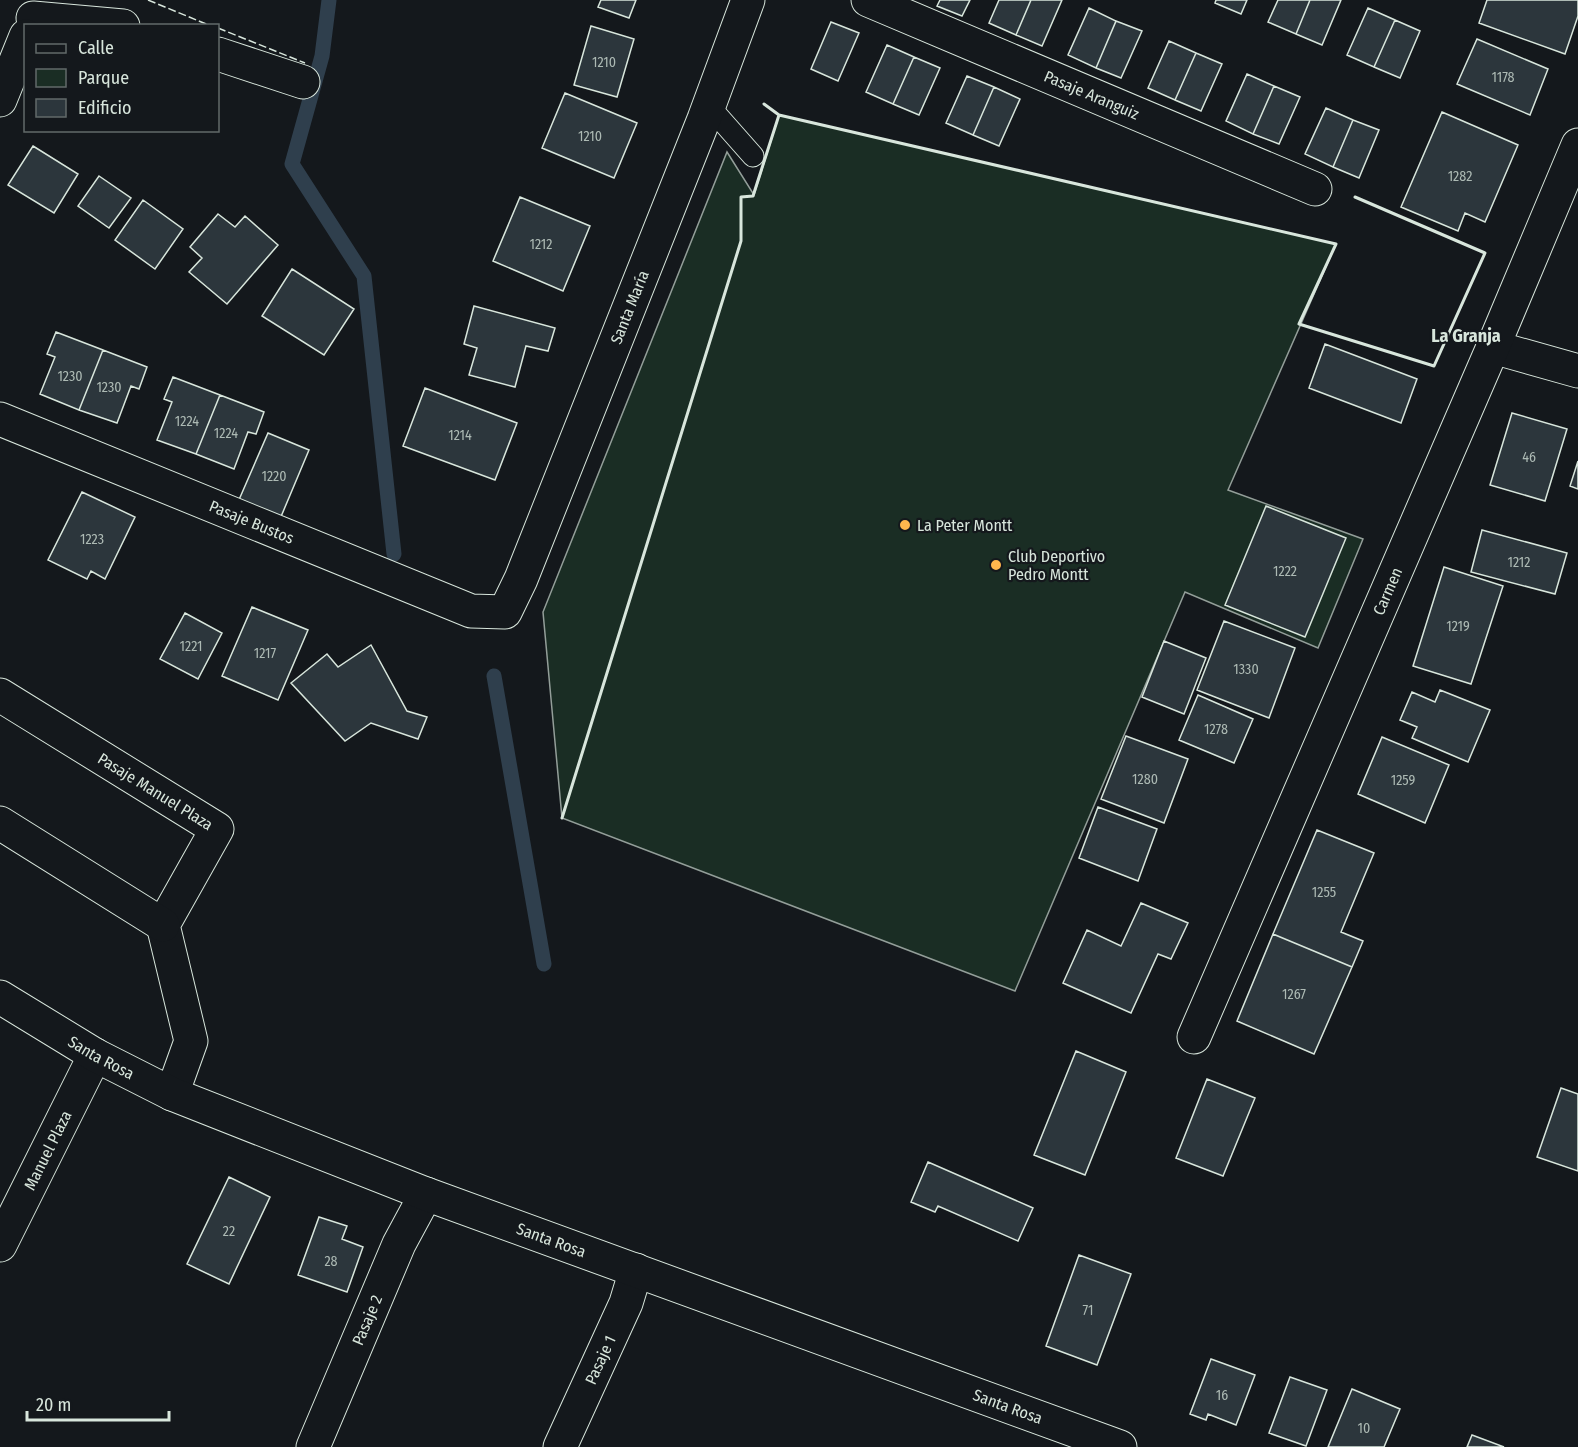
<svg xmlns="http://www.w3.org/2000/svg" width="1578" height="1447" font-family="'Fira Sans Condensed',sans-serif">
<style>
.green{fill:#1a2d24;stroke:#939e99;stroke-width:1.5}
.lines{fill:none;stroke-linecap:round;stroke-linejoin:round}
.stream{stroke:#2f3f4d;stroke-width:15}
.building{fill:#2c363c;stroke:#d8e6dc;stroke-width:1.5}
.lane-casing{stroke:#d8e6dc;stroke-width:23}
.street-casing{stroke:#d8e6dc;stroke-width:35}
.secondary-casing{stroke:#d8e6dc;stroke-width:35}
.lane{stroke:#14181c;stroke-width:21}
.street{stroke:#14181c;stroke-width:33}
.secondary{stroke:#14181c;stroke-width:33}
.fence{stroke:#d8e6dc;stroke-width:1.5;stroke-dasharray:8 3;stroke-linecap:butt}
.wall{stroke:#d8e6dc;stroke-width:3}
.poi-dot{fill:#ffb74d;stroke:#14181c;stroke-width:2}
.labels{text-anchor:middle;stroke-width:4.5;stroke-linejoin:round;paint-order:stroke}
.number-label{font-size:14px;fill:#adbab4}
.street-label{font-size:16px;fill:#d8e6dc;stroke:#14181c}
.poi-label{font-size:16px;fill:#d8e6dc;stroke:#14181c;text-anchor:start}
.neighbourhood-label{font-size:18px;font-weight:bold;fill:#d8e6dc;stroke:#14181c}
</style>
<rect width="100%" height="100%" fill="#14181c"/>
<path class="green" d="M 779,115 L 1336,244 L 1228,490 L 1363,539 L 1318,648 L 1185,592 L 1015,991 L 562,818 L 543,612 L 727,152 L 754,195 Z"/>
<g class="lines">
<path class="stream" d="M 329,0 L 322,56 L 292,164 L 364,276 L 394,554
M 494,676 L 544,964"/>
</g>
<path class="building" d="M 601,0 L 636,0 L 629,18 L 598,7 Z
M 940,0 L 970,0 L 962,16 L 937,6 Z
M 999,0 L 1031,0 L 1016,35 L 989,23 Z
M 1031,0 L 1062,0 L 1042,46 L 1016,35 Z
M 1216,0 L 1247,0 L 1241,14 L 1215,3 Z
M 1278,0 L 1310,0 L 1296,34 L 1268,22 Z
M 1310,0 L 1341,0 L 1322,45 L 1296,34 Z
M 1487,0 L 1578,0 L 1578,16 L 1565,54 L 1479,23 Z
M 1089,8 L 1116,21 L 1096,68 L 1068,55 Z
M 1368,8 L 1395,20 L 1374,67 L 1347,55 Z
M 1395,20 L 1420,31 L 1400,78 L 1374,67 Z
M 1116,21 L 1142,31 L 1121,78 L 1096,68 Z
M 831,22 L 859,33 L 838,81 L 811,69 Z
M 591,26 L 634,39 L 617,97 L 574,85 Z
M 1477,39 L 1548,69 L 1530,115 L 1457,84 Z
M 1169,41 L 1196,53 L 1175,100 L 1148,88 Z
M 887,45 L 914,57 L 893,104 L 866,92 Z
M 1196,53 L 1222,64 L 1201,111 L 1175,100 Z
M 914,57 L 940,68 L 919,115 L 893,104 Z
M 1247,74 L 1274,86 L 1253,134 L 1226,121 Z
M 967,76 L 994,87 L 973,135 L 946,123 Z
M 1274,86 L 1300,97 L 1279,144 L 1253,134 Z
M 994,87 L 1020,99 L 999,146 L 973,135 Z
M 565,93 L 637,123 L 614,178 L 542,148 Z
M 1326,108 L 1353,120 L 1333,167 L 1305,154 Z
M 1442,112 L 1518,145 L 1485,222 L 1465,213 L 1458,231 L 1401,207 Z
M 1353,120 L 1379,130 L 1359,178 L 1333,167 Z
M 33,146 L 78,174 L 54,213 L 8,185 Z
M 99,176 L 131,198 L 109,228 L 78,206 Z
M 520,197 L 590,226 L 563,291 L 493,261 Z
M 143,200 L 183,229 L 155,269 L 115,240 Z
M 218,214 L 235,227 L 245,216 L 278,245 L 227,304 L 189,272 L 202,258 L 190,247 Z
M 292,269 L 354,309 L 324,355 L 262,316 Z
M 474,306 L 555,328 L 548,351 L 526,346 L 515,387 L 469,375 L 477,348 L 464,344 Z
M 56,332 L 103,350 L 79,410 L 40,394 L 55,357 L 47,354 Z
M 1325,344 L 1417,379 L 1401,423 L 1309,388 Z
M 103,350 L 147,367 L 139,389 L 131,386 L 117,423 L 79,410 Z
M 173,377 L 220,395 L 196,454 L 157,440 L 172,402 L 164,399 Z
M 425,388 L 517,423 L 495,480 L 403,446 Z
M 220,395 L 264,412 L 256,434 L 248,432 L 234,469 L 196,454 Z
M 1512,413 L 1567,429 L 1545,501 L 1490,485 Z
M 268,433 L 309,450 L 280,519 L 238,502 Z
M 1578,461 L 1578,489 L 1570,486 Z
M 82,492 L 135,517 L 105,579 L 91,571 L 87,579 L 48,560 Z
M 1266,506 L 1346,538 L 1305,637 L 1225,605 Z
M 1482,530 L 1567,553 L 1555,594 L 1471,572 Z
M 1444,567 L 1503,586 L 1471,684 L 1413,666 Z
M 252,607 L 308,630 L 278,700 L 222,676 Z
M 185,613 L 222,633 L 198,679 L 160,659 Z
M 1224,621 L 1295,648 L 1269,718 L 1197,690 Z
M 1164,641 L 1206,658 L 1184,714 L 1142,697 Z
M 371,645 L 407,711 L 427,717 L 418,739 L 371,723 L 345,741 L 291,683 L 327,654 L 338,667 Z
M 1440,690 L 1490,710 L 1468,762 L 1412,738 L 1417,727 L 1400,720 L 1412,692 L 1435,702 Z
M 1198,695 L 1253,719 L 1234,763 L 1179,740 Z
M 1126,736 L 1188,759 L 1164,823 L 1101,799 Z
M 1382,737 L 1449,765 L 1425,823 L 1358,794 Z
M 1098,807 L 1157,829 L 1138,881 L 1079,858 Z
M 1317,830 L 1374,853 L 1341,932 L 1363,941 L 1352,967 L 1273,934 Z
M 1141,903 L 1188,923 L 1171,959 L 1158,954 L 1131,1013 L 1063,983 L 1087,930 L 1121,946 Z
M 1273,934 L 1352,967 L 1314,1054 L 1237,1021 Z
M 1076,1051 L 1126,1072 L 1085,1175 L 1034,1155 Z
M 1207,1079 L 1255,1098 L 1223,1176 L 1176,1158 Z
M 1561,1088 L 1578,1094 L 1578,1171 L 1537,1157 Z
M 928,1162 L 1033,1208 L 1018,1241 L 938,1206 L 935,1212 L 911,1202 Z
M 229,1177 L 270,1197 L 229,1284 L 187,1264 Z
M 319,1217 L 347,1226 L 342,1239 L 363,1247 L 347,1292 L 298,1275 Z
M 1079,1255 L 1131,1274 L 1097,1365 L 1046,1346 Z
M 1211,1359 L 1255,1375 L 1236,1425 L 1208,1414 L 1206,1420 L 1190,1414 Z
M 1290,1377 L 1327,1390 L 1306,1446 L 1269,1433 Z
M 1352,1389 L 1400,1409 L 1384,1447 L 1328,1447 Z
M 1472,1435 L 1504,1447 L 1467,1447 Z"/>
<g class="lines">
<defs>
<path id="lane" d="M 708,105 L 753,156"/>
<g id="street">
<path id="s1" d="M 868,0 L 1315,189"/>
<path d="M 33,18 L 123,26"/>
<path d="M 218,54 L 303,82"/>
<path d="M 0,100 L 26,36"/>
<path d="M 1493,347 L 1578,371"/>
<path id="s2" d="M 0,419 L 471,611 L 505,612 L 521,579 L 704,119 L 748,0"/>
<path id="s3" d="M 0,695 L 217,829 L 163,925 L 191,1041 L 172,1094"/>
<path d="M 0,823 L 163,925"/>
<path id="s4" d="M 1194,1037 L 1493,347 L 1578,145"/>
<path id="s5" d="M 0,1245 L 95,1055"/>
<path id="s6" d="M 313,1447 L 399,1244 L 426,1194"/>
<path id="s7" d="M 560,1447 L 626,1303 L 636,1270"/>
</g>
<g id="secondary">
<path id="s8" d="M 0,997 L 95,1055 L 172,1094 L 426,1194 L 1120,1447"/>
</g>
</defs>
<use href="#lane" class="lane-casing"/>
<use href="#street" class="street-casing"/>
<use href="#secondary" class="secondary-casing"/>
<use href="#lane" class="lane"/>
<use href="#street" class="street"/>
<use href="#secondary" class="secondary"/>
<path class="fence" d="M 148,0 L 211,26
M 218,28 L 305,63"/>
<path class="wall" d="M 764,104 L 779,115 L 1336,244 L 1299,324 L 1434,366 L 1485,253 L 1355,197
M 562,818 L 741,241 L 741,197 L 753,196 L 779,115"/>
</g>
<g class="poi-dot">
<circle cx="905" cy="525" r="6"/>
<circle cx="996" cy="565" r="6"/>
</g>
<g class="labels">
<g class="number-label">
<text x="604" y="67">1210</text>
<text x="1503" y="82">1178</text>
<text x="590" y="141">1210</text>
<text x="1460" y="181">1282</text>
<text x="541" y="249">1212</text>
<text x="70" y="381">1230</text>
<text x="109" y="392">1230</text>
<text x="187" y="426">1224</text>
<text x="226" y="438">1224</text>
<text x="460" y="440">1214</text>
<text x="1529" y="462">46</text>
<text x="274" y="481">1220</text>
<text x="92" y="544">1223</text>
<text x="1519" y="567">1212</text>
<text x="1285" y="576">1222</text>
<text x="1458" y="631">1219</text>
<text x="191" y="651">1221</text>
<text x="265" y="658">1217</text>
<text x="1246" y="674">1330</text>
<text x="1216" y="734">1278</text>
<text x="1145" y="784">1280</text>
<text x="1403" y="785">1259</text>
<text x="1324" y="897">1255</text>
<text x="1294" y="999">1267</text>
<text x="229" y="1236">22</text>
<text x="331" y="1266">28</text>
<text x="1088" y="1315">71</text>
<text x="1222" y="1400">16</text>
<text x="1364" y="1433">10</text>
</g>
<g class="street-label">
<text dy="6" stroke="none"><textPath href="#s1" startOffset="243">Pasaje Aranguiz</textPath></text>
<text dy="6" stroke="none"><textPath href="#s2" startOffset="872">Santa María</textPath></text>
<text dy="6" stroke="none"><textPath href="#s2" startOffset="272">Pasaje Bustos</textPath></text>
<text dy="6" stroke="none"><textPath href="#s4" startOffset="486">Carmen</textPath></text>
<text dy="6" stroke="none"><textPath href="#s3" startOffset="183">Pasaje Manuel Plaza</textPath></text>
<text dy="6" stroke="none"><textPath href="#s8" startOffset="118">Santa Rosa</textPath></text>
<text dy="6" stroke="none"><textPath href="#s5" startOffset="106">Manuel Plaza</textPath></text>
<text dy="6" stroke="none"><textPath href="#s8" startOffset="604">Santa Rosa</textPath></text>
<text dy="6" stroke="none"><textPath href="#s6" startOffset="138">Pasaje 2</textPath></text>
<text dy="6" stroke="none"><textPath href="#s7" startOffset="96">Pasaje 1</textPath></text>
<text dy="6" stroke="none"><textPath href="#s8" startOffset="1090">Santa Rosa</textPath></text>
</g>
<g class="poi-label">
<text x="917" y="531">La Peter Montt</text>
<text x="1008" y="562">Club Deportivo<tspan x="1008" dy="18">Pedro Montt</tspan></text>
</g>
<g class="neighbourhood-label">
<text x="1466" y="342">La Granja</text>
</g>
</g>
<rect x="24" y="24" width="195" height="108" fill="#14181c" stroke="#626a69" stroke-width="1.5"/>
<rect x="36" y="44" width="30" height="9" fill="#14181c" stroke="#626a69" stroke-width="1.5"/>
<text x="78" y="54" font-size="18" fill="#d8e6dc">Calle</text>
<rect x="36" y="69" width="30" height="18" fill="#1a2d24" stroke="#626a69" stroke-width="1.5"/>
<text x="78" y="84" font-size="18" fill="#d8e6dc">Parque</text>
<rect x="36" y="99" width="30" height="18" fill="#2c363c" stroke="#626a69" stroke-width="1.5"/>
<text x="78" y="114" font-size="18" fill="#d8e6dc">Edificio</text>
<path d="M27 1411v9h142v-9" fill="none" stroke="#d8e6dc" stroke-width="3"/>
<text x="36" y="1411" font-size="18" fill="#d8e6dc" stroke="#14181c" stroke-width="4.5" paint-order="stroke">20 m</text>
</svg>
